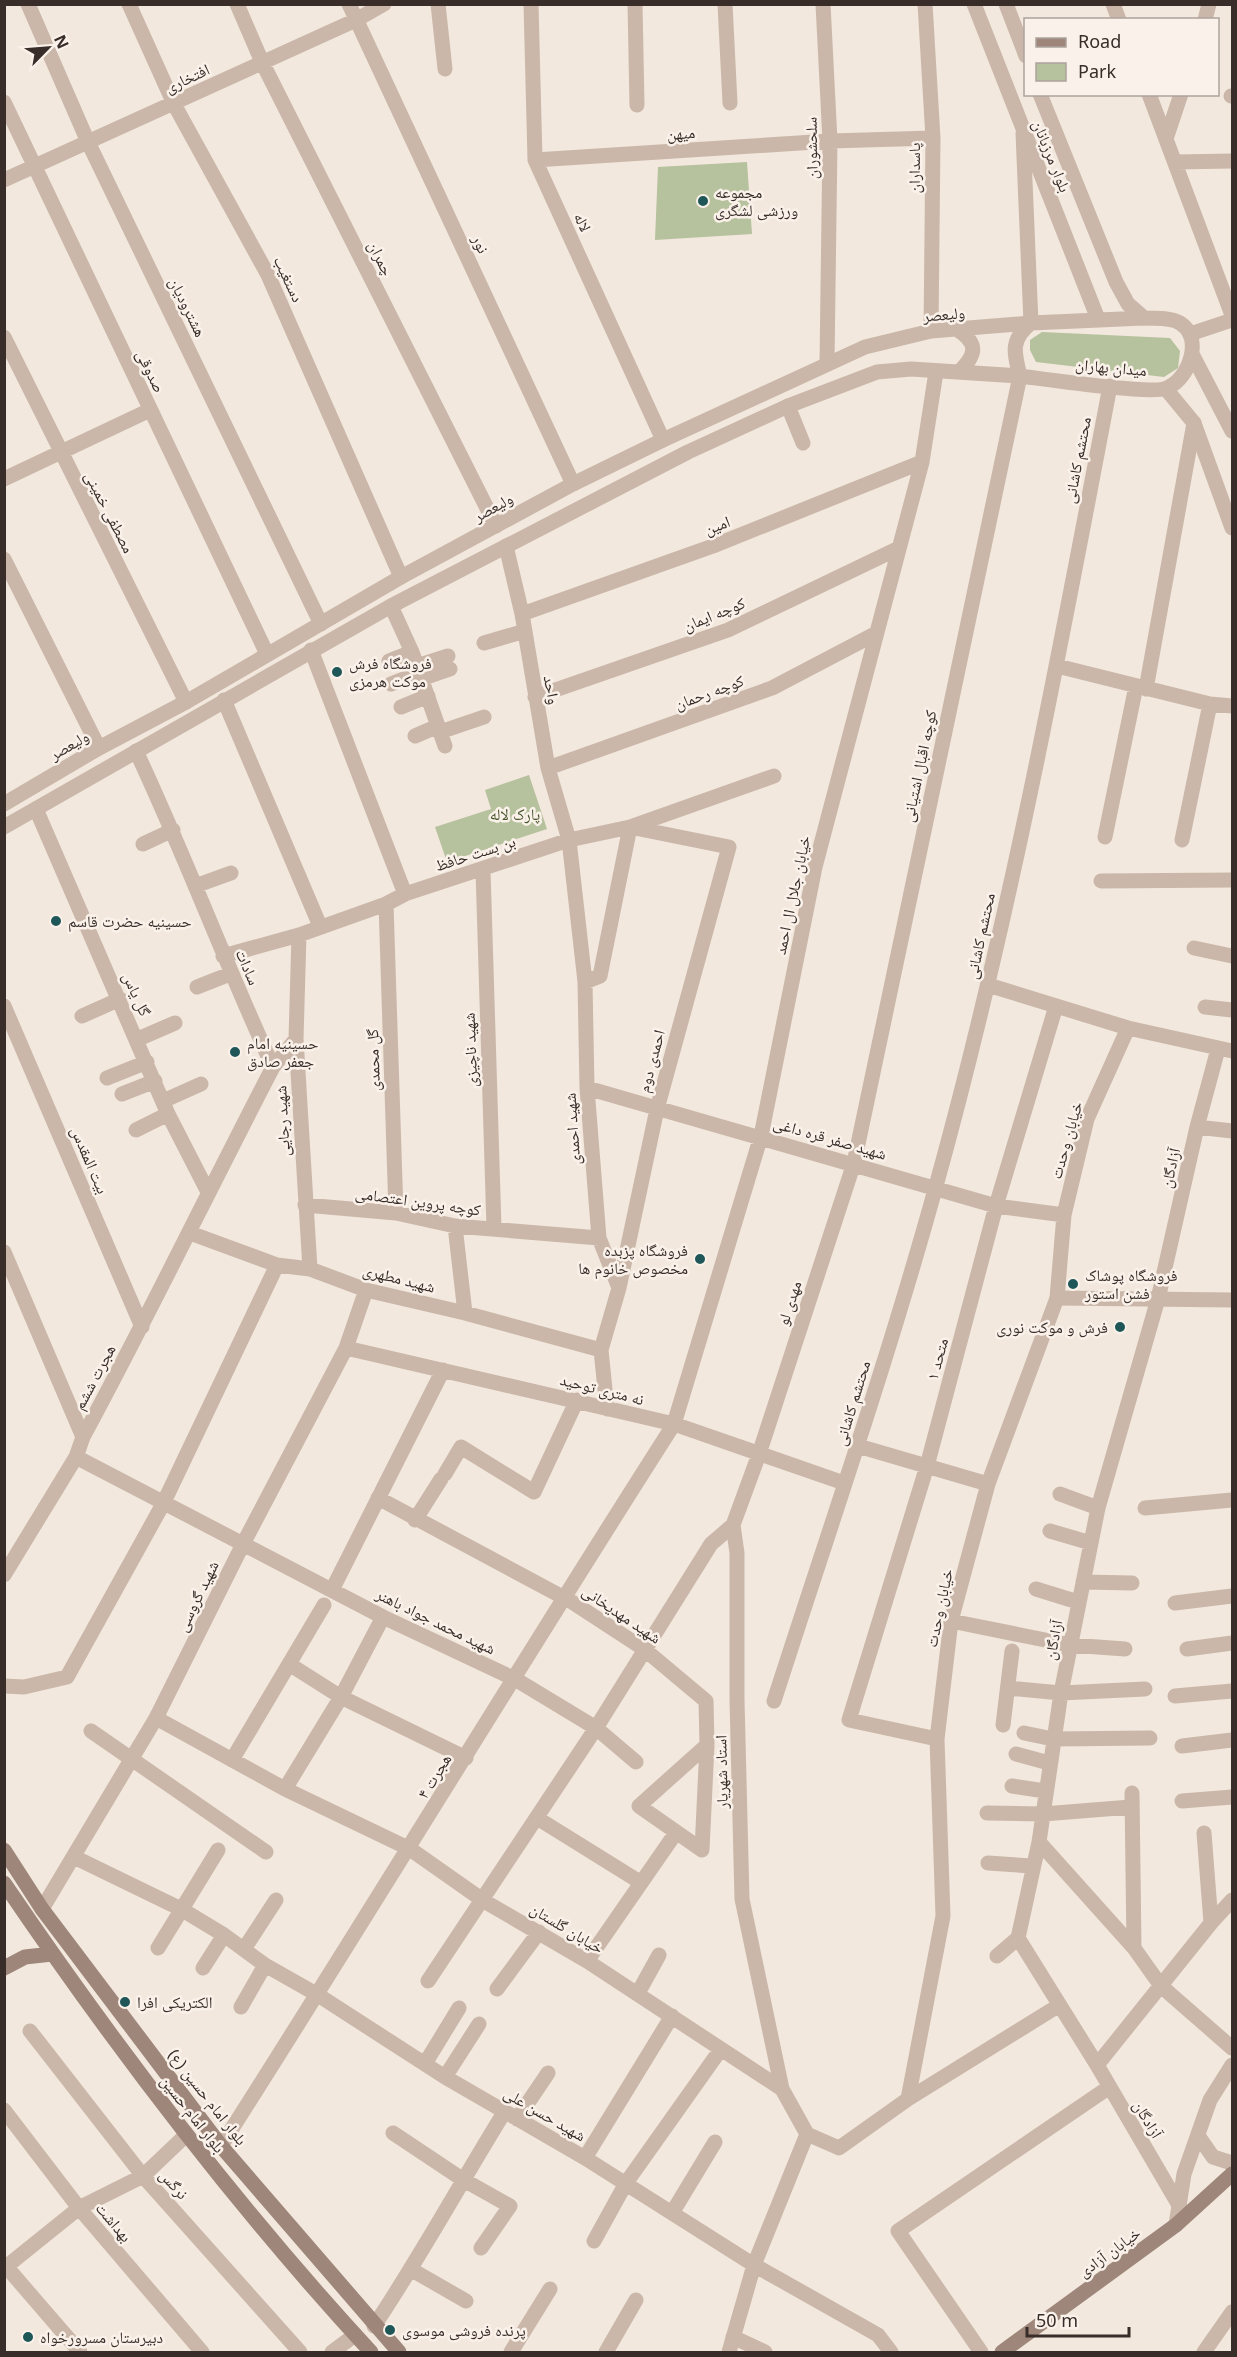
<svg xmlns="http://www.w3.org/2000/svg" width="1237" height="2357" font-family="'Noto Sans','Noto Naskh Arabic',sans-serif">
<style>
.green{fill:#b6c19d}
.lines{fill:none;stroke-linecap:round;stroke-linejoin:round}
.minor{stroke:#cab7a9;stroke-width:15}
.tertiary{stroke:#cab7a9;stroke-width:15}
.secondary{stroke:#9e867a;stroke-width:15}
.poi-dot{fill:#1f5759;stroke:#faf2ea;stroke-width:2}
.labels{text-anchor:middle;stroke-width:5;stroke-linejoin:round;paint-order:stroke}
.street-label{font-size:16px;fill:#382d29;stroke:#faf2ea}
.poi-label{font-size:16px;fill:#382d29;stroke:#faf2ea;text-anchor:start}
.park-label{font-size:16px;fill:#48562d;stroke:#faf2ea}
</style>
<rect width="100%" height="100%" fill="#f2e8dd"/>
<path class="green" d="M 747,162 L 752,234 L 655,240 L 658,167 Z
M 1042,332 L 1170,338 L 1180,351 L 1178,368 L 1164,377 L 1036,362 L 1030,350 L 1030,340 Z
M 529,775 L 547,829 L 447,862 L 435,827 L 491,809 L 485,790 Z"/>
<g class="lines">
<path class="minor" d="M 28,4 L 88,142 L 321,624
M 129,4 L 174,104 L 268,275 L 401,577
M 237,4 L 262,62 L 496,526
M 349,4 L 573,484
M 438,4 L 445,69
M 531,4 L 535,160 L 663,440
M 635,4 L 637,105
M 725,4 L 730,103
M 823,4 L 830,141 L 827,363
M 925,4 L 933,138 L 931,331
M 1113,4 L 1119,20
M 1205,20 L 1209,4
M 1149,94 L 1232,315
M 1231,96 L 1232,96
M 4,102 L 267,654
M 1023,133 L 1031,323
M 1166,139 L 1181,94
M 535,160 L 830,141 L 933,138
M 1175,162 L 1232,161
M 4,180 L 356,20 L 384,4
M 1190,334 L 1232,320
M 4,337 L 186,702
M 788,406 L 803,443
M 4,479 L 150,410
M 506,546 L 522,614 L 548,768 L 569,840 L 585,982 L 587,1088 L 599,1238 L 619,1288 L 601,1350 L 607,1409
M 4,559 L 99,748
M 391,606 L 412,652 L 445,746
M 522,614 L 713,546 L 922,462
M 484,643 L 525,631
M 311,650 L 405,894
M 389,661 L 412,652
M 417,666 L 448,656
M 1057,666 L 1210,704 L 1232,706
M 421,679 L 450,669
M 391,684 L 419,673
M 1146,689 L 1194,423
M 535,697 L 728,630 L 899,548
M 224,700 L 320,926
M 401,707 L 428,696
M 440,732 L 484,717
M 415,736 L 438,726
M 548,768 L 772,688 L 875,634
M 36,809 L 168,1114 L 208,1192
M 1105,837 L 1136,686
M 1182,840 L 1210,704
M 143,844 L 173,830
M 483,870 L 494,1228
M 1101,881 L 1232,880
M 195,886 L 231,873
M 386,904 L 396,1213
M 299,935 L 296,1039 L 310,1269
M 1194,948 L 1232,956
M 223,956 L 299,935 L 386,904 L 405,894 L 569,840 L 630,827 L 774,776
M 585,982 L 600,976 L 630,827 L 729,847 L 657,1109 L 619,1288
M 988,985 L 1128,1028 L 1232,1051
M 197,987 L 230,974
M 4,1006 L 142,1327
M 1205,1007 L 1232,1010
M 82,1016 L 120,999
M 138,1039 L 175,1023
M 273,1067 L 296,1039
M 107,1078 L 147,1062
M 587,1088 L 996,1206 L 1064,1215
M 122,1094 L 155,1081
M 163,1101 L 201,1084
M 1197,1127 L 1232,1131
M 136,1130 L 168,1114
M 305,1205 L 396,1213 L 455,1226 L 599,1238
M 455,1226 L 465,1313
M 190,1233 L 277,1265 L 310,1269 L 366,1290 L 465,1313 L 601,1350
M 4,1252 L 83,1437
M 346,1348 L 674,1424 L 844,1483
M 674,1424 L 761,1136 L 815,867 L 922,462 L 936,372
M 858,1446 L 988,1484
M 76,1457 L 383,1617 L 515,1679 L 596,1728 L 636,1762
M 445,1474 L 461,1447 L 534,1492 L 577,1400
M 1060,1494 L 1098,1508
M 378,1498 L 572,1602 L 644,1649 L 706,1701 L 707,1745 L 702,1850 L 639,1806 L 707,1745
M 1145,1508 L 1232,1500
M 415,1520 L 441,1479
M 1050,1531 L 1091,1543
M 4,1575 L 76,1457 L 83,1437 C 149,1315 209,1190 273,1067 C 225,963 185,855 136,751
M 1083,1582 L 1132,1583
M 1036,1589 L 1078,1602
M 332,1590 L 443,1370
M 1175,1603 L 1232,1596
M 951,1621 L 1070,1645 L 1125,1649
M 1187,1649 L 1232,1643
M 289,1664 L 341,1697 L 466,1758
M 4,1686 L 24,1687 L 67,1677 L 163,1504 L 277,1265
M 1008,1688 L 1061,1693 L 1145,1689
M 1175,1696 L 1232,1691
M 774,1701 C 829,1530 888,1360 936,1186 C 1009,923 1059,655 1110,386
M 156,1718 L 285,1789 L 410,1849 L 484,1901 L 587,1961 L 782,2089 L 807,2134 L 754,2265 L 729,2352
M 1003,1725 L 1012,1651
M 91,1731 L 266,1852
M 1024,1733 L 1053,1739 L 1150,1738
M 937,1739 L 849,1720 L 927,1466 L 996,1206 L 1056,1006
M 1182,1746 L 1232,1740
M 1016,1754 L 1049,1763
M 232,1760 L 324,1605
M 1012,1786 L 1045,1791
M 285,1789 L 341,1697 L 383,1617
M 1132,1793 L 1134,1948
M 1182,1801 L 1232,1797
M 987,1813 L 1043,1814 L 1131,1807
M 537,1818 L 640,1882
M 1204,1833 L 1211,1923
M 1039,1842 L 1134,1948 L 1161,1986 L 1232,2048
M 74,1857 L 181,1909 L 224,1935 L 265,1965 L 318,1995 L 445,2077 L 585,2158 L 754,2265 L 878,2335 L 891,2352
M 988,1863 L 1032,1866
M 42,1909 L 156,1718 L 243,1544 L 346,1348 L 366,1290
M 158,1948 L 218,1850
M 244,1949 L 276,1900
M 997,1956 L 1018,1938
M 587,1961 L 675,1834
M 203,1968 L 224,1935
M 428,1981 L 596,1728 L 711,1544 L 733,1525
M 497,1989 L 539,1932
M 638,1993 L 659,1955
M 241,2007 L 265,1965
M 30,2031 L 143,2176 L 300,2352
M 426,2062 L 459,2008
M 1097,2065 L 1211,1923 L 1232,1900
M 445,2077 L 479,2024
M 782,2089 L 742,1899 L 737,1700 L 737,1553 L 733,1525 L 759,1454 L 854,1163 L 1020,376
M 908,2099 L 1058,2006
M 4,2110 L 79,2208 L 202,2352
M 517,2119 L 548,2073
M 393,2133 L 462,2179 L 510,2206 L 481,2248
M 807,2134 L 839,2148 L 908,2099 L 943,1916 L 937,1739 L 951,1621 L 988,1484 L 1057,1298 L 1064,1215 L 1087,1119 L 1128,1028
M 585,2158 L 672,2016
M 1180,2207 L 1097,2065 L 1018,1938 L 1039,1842 L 1061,1693 L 1098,1508 L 1158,1299 L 1197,1127 L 1218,1049
M 672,2213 L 715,2142
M 594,2241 L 626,2183 L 721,2049
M 4,2264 L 80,2352
M 7,2266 L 79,2208 L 143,2176 L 185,2136
M 412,2270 L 466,2301
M 374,2326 C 421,2256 461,2182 505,2111
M 733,2337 L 765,2352
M 332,2352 L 355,2335
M 511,2352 L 550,2289
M 606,2352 L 636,2300
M 981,2352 L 898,2231 L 1108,2088
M 1204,2352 L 1232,2312"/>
<path class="tertiary" d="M 974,4 L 1098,319
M 1006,4 L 1026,56
M 1040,94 L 1116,282 L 1128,304 L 1144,318
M 1144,318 C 1155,319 1170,317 1180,323 C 1204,338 1189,379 1167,388 C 1152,395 1044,379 1020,376 C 1014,352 1010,340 1031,323 Z
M 958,330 C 979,344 976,355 959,372
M 1192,354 L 1232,431
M 1166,389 L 1194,423 L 1232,528
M 4,804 L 99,748 L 186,702 L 401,577 L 573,484 L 663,440 L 865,347 L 931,331 L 1031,323
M 4,827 L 391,606 L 688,452 L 788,406 L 877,372 L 911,369 L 1020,376
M 1057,1298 L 1232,1300
M 1199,2137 L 1213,2157 L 1232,2163
M 221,2146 C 374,1906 521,1663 674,1424
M 1176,2225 L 1184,2174 L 1210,2100 L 1232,2065"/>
<path class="secondary" d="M 4,1850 L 42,1909 L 221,2146 L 399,2352
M 4,1883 C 116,2048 236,2206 371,2352
M 4,1968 L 25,1957 L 52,1954
M 1002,2352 L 1176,2225 L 1232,2174"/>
</g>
<g class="poi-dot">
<circle cx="703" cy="201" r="6"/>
<circle cx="337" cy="672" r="6"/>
<circle cx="56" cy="921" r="6"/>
<circle cx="235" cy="1052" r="6"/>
<circle cx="700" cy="1259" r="6"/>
<circle cx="1073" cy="1284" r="6"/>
<circle cx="1120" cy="1327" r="6"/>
<circle cx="125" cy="2002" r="6"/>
<circle cx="390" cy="2330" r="6"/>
<circle cx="28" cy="2337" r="6"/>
</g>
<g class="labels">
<g class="street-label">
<text transform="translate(187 78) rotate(-25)" y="6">افتخاری</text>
<text transform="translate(681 133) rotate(-4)" y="6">میهن</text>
<text transform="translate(811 148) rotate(-91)" y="6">سلحشوران</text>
<text transform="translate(1052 156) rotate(68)" y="6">بلوار مرزبانان</text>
<text transform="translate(914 168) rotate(-90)" y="6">پاسداران</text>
<text transform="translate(583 222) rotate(65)" y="6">لاله</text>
<text transform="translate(481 244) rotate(65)" y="6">نور</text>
<text transform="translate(381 258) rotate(63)" y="6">چمران</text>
<text transform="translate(289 279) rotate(65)" y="6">دستغیب</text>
<text transform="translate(188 307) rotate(64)" y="6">هشترودیان</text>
<text transform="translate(944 314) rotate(-5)" y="6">ولیعصر</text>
<text transform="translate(1111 367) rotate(5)" y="6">میدان بهاران</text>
<text transform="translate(151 371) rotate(64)" y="6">صدوقی</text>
<text transform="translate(1077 460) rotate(-79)" y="6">محتشم کاشانی</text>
<text transform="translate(493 507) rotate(-29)" y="6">ولیعصر</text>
<text transform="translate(110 512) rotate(63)" y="6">مصطفی خمینی</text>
<text transform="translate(717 525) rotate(-21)" y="6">امین</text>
<text transform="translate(714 614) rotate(-22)" y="6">کوچه ایمان</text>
<text transform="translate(552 690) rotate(80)" y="6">واحد</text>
<text transform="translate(709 692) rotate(-20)" y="6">کوچه رحمان</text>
<text transform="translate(69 745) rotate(-30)" y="6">ولیعصر</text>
<text transform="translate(919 766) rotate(-78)" y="6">کوچه اقبال اشتیانی</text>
<text transform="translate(475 853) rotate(-18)" y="6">بن بست حافظ</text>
<text transform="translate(792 895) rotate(-78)" y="6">خیابان جلال ال احمد</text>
<text transform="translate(980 936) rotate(-78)" y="6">محتشم کاشانی</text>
<text transform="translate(248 967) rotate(67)" y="6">سادات</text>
<text transform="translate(137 994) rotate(66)" y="6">گل یاس</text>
<text transform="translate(470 1050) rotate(-92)" y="6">شهید ناچیزی</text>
<text transform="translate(373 1060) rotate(-92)" y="6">گل محمدی</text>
<text transform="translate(651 1061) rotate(-75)" y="6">احمدی دوم</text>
<text transform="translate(282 1121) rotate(-93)" y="6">شهید رجایی</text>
<text transform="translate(572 1129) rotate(-94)" y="6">شهید احمدی</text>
<text transform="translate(830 1138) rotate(16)" y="6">شهید صفر قره داغی</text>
<text transform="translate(1066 1140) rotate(-74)" y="6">خیابان وحدت</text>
<text transform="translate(90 1160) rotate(67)" y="6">بیت المقدس</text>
<text transform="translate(1170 1168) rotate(-77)" y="6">آزادگان</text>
<text transform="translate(418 1201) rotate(8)" y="6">کوچه پروین اعتصامی</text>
<text transform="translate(399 1278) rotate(14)" y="6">شهید مطهری</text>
<text transform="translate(789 1303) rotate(-72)" y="6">مهدی لو</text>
<text transform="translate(937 1359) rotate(-75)" y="6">متحد ۱</text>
<text transform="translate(94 1377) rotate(-62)" y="6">هجرت ششم</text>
<text transform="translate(602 1389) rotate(14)" y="6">نه متری توحید</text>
<text transform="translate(852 1403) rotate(-73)" y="6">محتشم کاشانی</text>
<text transform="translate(197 1596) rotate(-64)" y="6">شهید گروسی</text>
<text transform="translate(939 1608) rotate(-78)" y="6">خیابان وحدت</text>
<text transform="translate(622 1614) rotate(34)" y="6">شهید مهدیخانی</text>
<text transform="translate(436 1621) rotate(26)" y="6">شهید محمد جواد باهنر</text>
<text transform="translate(1053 1640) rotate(-79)" y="6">آزادگان</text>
<text transform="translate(721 1772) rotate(-91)" y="6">استاد شهریار</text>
<text transform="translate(434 1776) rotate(-58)" y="6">هجرت ۴</text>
<text transform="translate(567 1928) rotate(31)" y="6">خیابان گلستان</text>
<text transform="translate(208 2097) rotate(52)" y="6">بلوار امام حسین (ع)</text>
<text transform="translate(193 2114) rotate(52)" y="6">بلوار امام حسین</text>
<text transform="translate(545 2114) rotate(30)" y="6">شهید حسن علی</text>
<text transform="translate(1148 2119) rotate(59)" y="6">آزادگان</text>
<text transform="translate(174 2184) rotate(48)" y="6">نرگس</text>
<text transform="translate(114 2222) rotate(50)" y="6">بهداشت</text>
<text transform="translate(1109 2252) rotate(-36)" y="6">خیابان آزادی</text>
</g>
<g class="poi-label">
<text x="715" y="198">مجموعه<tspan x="715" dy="18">ورزشی لشگری</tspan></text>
<text x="349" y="669">فروشگاه فرش<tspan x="349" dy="18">موکت هرمزی</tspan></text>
<text x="68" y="927">حسینیه حضرت قاسم</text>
<text x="247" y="1049">حسینیه امام<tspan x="247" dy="18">جعفر صادق</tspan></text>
<text x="688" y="1256" text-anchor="end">فروشگاه پزبده<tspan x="688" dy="18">مخصوص خانوم ها</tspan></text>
<text x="1085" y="1281">فروشگاه پوشاک<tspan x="1085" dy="18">فشن استور</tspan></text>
<text x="1108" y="1333" text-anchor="end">فرش و موکت نوری</text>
<text x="137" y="2008">الکتریکی افرا</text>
<text x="402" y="2336">پرنده فروشی موسوی</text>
<text x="40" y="2343">دبیرستان مسرورخواه</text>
</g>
<g class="park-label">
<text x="515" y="820">پارک لاله</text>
</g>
</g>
<rect width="1237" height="2357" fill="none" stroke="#382d29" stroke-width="12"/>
<rect x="1024" y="18" width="195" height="78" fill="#faf2ea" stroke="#aca39d" stroke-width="1.5"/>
<rect x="1036" y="38" width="30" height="9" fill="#9e867a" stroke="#aca39d" stroke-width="1.5"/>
<text x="1078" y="48" font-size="18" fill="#382d29">Road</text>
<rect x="1036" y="63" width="30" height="18" fill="#b6c19d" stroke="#aca39d" stroke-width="1.5"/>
<text x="1078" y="78" font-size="18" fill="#382d29">Park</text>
<g transform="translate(48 48) rotate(65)" stroke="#faf2ea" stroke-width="4.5" paint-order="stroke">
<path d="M0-4.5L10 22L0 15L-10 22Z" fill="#382d29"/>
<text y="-9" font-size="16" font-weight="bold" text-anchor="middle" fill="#382d29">N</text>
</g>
<path d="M1027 2327v9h102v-9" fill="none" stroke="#382d29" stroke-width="3"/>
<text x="1036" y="2327" font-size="18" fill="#382d29" stroke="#faf2ea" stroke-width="4.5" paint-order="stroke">50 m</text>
</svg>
